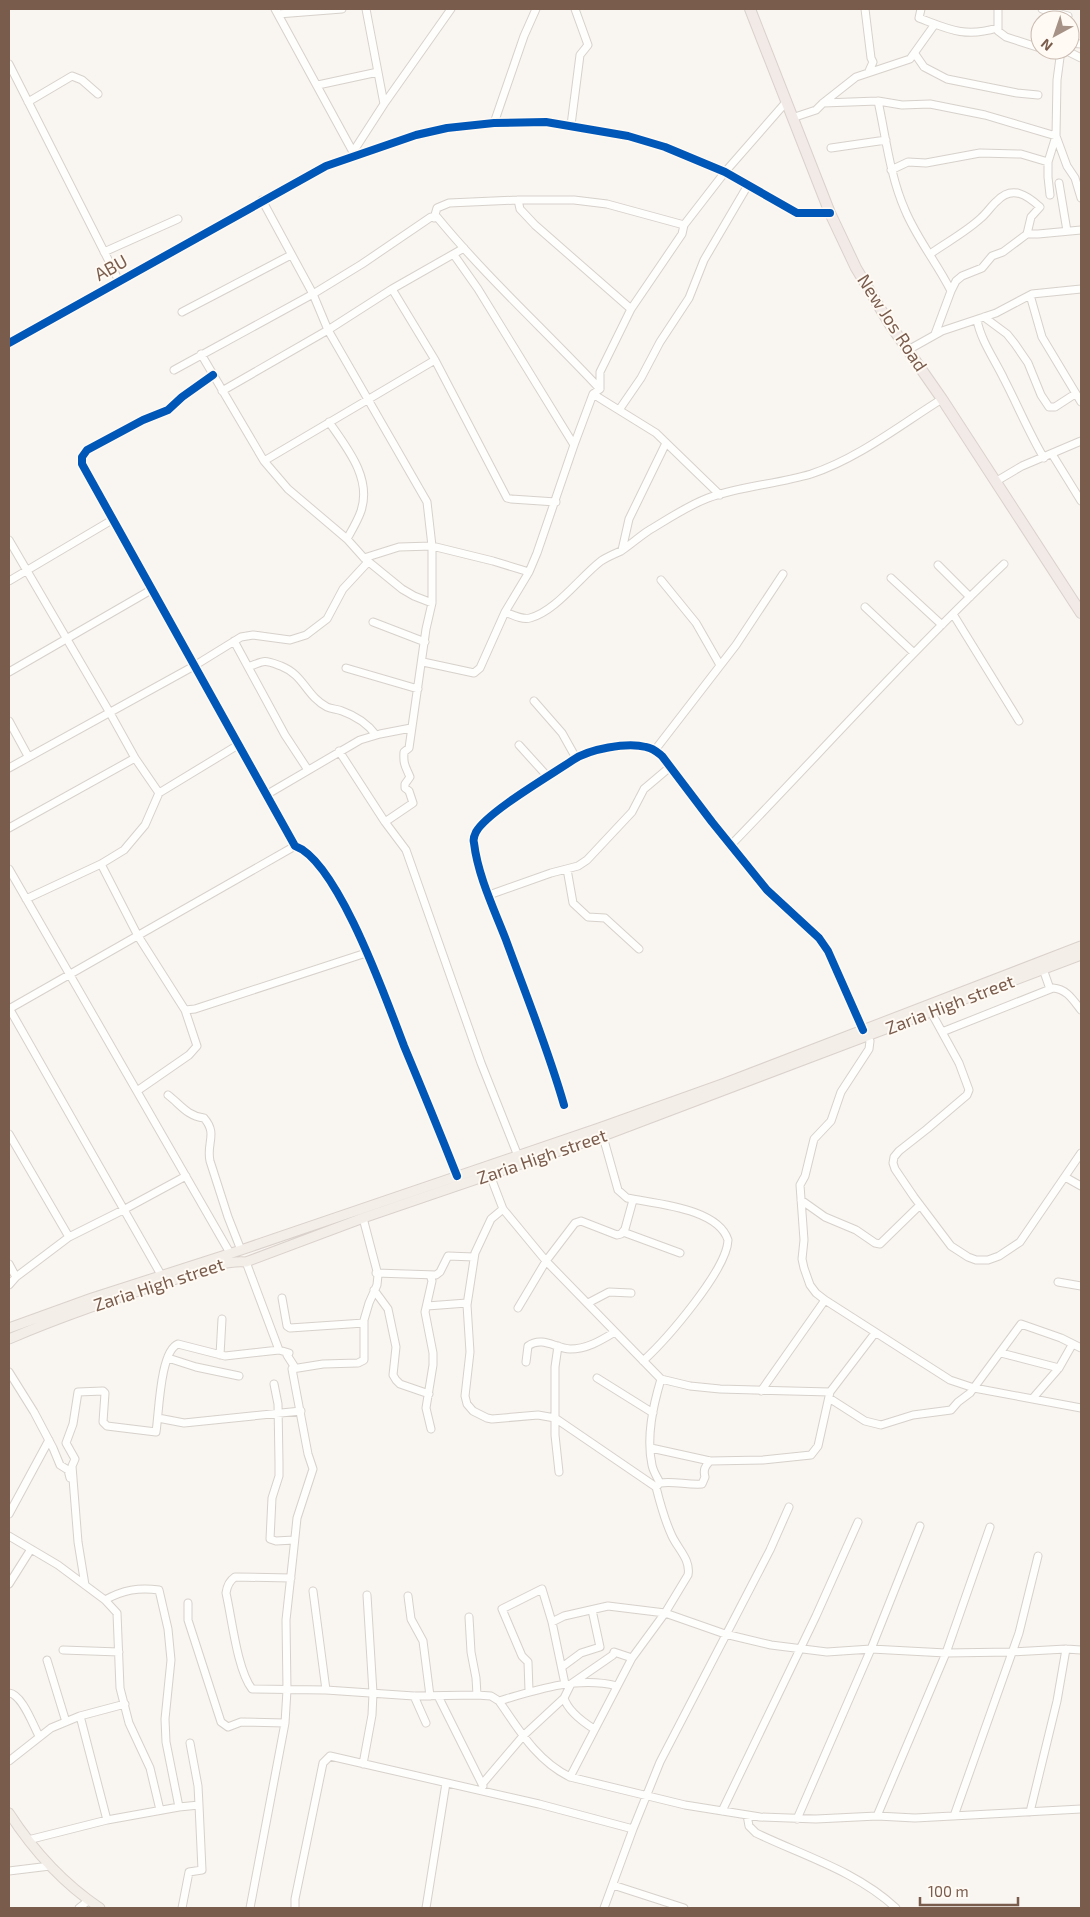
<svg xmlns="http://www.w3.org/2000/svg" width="1090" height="1917" font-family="'Exo 2',sans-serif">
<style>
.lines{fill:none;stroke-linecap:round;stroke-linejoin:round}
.minor-casing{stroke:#d7d1cb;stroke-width:9}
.major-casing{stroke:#dad1cc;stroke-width:11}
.highway-casing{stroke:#dad1cc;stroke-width:12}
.minor{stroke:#fefefd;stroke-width:7}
.major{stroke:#f3eee8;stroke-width:9}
.highway{stroke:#f2eae7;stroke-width:10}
.cycleway-casing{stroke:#fffaf3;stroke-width:11}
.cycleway{stroke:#0057b8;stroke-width:8}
.labels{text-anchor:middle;stroke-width:4;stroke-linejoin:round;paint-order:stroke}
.street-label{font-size:18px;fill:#7a5c4d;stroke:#fffaf3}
</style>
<rect width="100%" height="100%" fill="#f9f5f0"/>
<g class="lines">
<defs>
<path id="minor" d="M 275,9 L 353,152
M 366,9 L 384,104
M 865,9 L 871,58 L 873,62 L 869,71
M 921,9 L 919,18 C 948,29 965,38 997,28 L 998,31
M 998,9 L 998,31 L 1006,37 L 1040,48
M 1042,9 L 1068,16
M 278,14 L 342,9
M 1070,43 L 1081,44
M 1049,50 L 1059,53
M 1065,50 L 1081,58
M 915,54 L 924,67 L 947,79 L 1017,93 L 1038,95
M 9,64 L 119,281
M 318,85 L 378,72
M 878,101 C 886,138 890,176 905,210 C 917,239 937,263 951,291
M 28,102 L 72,76 L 82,80 L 98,94
M 823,103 L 878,101 L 902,105 L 930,104 L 985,115 L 1056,136 L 1067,166 L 1075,178 L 1081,198
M 792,118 L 816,110 L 823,103 L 856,77 L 910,59 L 935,24
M 494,123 L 524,36 L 536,9
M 571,125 L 580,55 L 588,45 L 575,9
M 831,148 L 886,140
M 356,156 L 353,152 L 384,104 L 451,9
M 891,170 L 908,162 L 926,163 L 980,153 L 1021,154 L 1048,162
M 1059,183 L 1067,231
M 1050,195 L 1048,177 L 1048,162 L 1056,136 L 1057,80 L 1061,50
M 262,200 L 313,294 L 328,330 L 427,502 L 432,546 L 432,603 L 426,629 L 409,748 L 404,752 C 403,765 406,767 410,777 L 405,784 L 405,788 L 409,791 L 413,803 L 385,822
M 518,200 L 520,209 L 535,225 L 631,309
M 434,218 L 437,208 L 449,203 L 518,200 L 574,200 L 607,204 L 684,225
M 1027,234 L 1038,234 L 1081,230
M 104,252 L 178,219
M 930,254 C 947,242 966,232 981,218 C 987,213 991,206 997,201 C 1012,185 1027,195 1040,207 L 1031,217 L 1027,234 L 1003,252 L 992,256 L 982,268 L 962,276 L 956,281 L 951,291 L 935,334
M 454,255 L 478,289 L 574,445
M 392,289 L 435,360 L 507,498 L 511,499 L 556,502
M 1030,295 L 1042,337 L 1081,402
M 182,312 L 291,255
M 984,317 L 1007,334 L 1015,344 L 1028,363 L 1041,395 L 1049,407 L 1055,407 L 1075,394
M 977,320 C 981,341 995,360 1004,379 C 1018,406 1029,433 1044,458
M 9,343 L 326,166 L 416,135 L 447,128 L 494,123 L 546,122 L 628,136 L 665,147 L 725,172 L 797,213 L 830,213
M 908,350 L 942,331 L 996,313 L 1032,294 L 1081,289
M 201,354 L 264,461 L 288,489 L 347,539 L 364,558 L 402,589 L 414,596 L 432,603
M 174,370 L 313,294 L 362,264 L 431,217 L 437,217 C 487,278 546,331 600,389
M 213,375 L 182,397 L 168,410 L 143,420 L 87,450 L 82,457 L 82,464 L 295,846 C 338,861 387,1002 404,1046 C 422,1089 440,1133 457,1176
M 222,391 L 328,330 L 392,289 L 464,248
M 593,394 L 656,433 L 720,495
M 619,410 L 641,378 L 660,342 L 689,298 L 704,260 L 748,185
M 329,422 C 347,448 372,478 361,511 C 358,520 352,530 347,539
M 1052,454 L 1081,501
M 264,461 L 435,360
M 995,482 L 1022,466 L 1081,441
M 9,540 L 110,713 L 135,758 L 159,793
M 622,550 L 629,519 L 666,443
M 364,558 L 399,547 L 432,546 L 493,561 L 529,572
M 938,565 L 970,597
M 891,578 L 942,625
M 661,580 L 696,623 L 720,665
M 9,581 L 112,520
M 865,607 L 914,653
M 505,612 C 513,615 522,620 530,618 C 555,612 580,577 601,561 C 607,557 614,554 621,551 C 630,545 639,537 648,531 C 668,519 687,506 708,498 C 741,486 778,484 811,474 C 859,458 900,425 942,399
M 953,614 L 1019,721
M 373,622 L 425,642
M 234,641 L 285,735 L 308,770
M 423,662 L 474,673 L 480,668 L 505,612 L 529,572 L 537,553 L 574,445 L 593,394 L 600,389 L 600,372 L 631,309 L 682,234 L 684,225 L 725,172 L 787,101
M 248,667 C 266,660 264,660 281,666 C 304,675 306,696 327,707 C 331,709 337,709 342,711 C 356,716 367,723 376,735
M 346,668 L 418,689
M 9,672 L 151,590
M 534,701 L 562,733 L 576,758
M 9,721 L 28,756
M 519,745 L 548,777
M 655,750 L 736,645 L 783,574
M 339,751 L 385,822 L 406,850 L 481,1063 L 518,1156
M 9,768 L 194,666 L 241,637 L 253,635 L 290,640 L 306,635 L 327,619 L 343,589 L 368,562
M 266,795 L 360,740 L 380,734 L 411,728
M 9,828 L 135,758
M 730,846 C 821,752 909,654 1004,564
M 101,864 L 138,936 L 185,1010 L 197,1046 L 189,1055 L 137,1091
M 9,869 L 230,1253
M 567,869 L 573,903 L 588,917 L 605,918 L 639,949
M 489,895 L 551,873 L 578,866 L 587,860 L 632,812 L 644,789 L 670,767
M 26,899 L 101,864 L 124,850 L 145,825 L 159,793 L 238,745
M 1043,969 L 1050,989
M 9,1008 L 164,1280
M 9,1009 L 295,846
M 185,1010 L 195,1009 L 366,953
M 931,1012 L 959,1063 L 969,1090 L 967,1095 L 927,1129 L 899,1151 L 894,1157 L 893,1163 L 895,1169 L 914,1197 L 951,1246 L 968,1257 L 976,1260 L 988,1260 L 999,1256 L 1020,1242 L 1081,1153
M 942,1032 L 1053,988 C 1067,989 1073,1000 1081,1010
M 867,1036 L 870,1041 L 869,1049 L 841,1092 L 831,1121 L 814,1139 L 805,1176 L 800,1185 L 804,1240 L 802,1259 L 804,1268 L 810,1285 L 816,1293 L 825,1300 L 950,1380 L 974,1388 L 1081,1408
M 168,1095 C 180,1104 187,1116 204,1118 C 218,1134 206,1143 210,1161 L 228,1217 L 241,1250
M 564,1105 C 548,1049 526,995 506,940 C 494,909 478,876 474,843 C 473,840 474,836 476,832 C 487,812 551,775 573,760 C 589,749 627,742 646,747 C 653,748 657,752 662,756 L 712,822 L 767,890 L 819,938 L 828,951 L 863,1030
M 602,1133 L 618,1190 L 627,1198 C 656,1204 718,1208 728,1240 C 727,1270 666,1340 643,1361
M 9,1134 L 69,1237
M 490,1175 L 503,1209 L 546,1261 L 661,1379 L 690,1386 L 720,1389 L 830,1392
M 1065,1177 L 1081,1186
M 801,1200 L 825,1217 L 856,1230 L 875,1243 L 880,1244 L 920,1205
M 503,1209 L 491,1219 L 475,1253 L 467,1305 L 470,1352 L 465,1396 L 467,1404 L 473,1411 L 487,1418 L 492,1419 L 538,1415 L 555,1418 L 656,1487
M 623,1232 L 680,1253
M 246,1262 L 279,1350 L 289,1353 L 287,1355 L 294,1366 L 292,1369 L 308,1454 L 313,1469 L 297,1518 L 294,1547 L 286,1620 L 287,1690 L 285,1723 L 250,1908
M 9,1264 L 16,1277
M 376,1273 L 436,1275 L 440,1272 L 448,1256 L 474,1257
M 430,1275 L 432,1281 L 425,1312 L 433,1353 L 433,1365 L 426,1408 L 431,1429
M 1058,1282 L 1081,1286
M 9,1285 L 16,1277 L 69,1237 L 125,1209 L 186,1176
M 374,1290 L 388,1309 L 396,1347 L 393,1375 L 396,1380 L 400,1384 L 429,1394
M 282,1298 L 287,1326 L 290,1328 L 364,1323
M 588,1303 L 609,1292 L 631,1293
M 427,1306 L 467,1303
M 518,1308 L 546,1261 L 575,1223 L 581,1221 L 617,1235 L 621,1234 L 625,1229 L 633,1200
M 558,1346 L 555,1367 L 555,1435 L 559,1472
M 1001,1353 L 1059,1368
M 220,1355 L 222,1319
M 168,1358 L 196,1367 L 239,1376
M 526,1362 L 528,1346 C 542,1336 555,1348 570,1349 C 587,1349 600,1341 615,1332
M 292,1369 L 323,1364 L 358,1363 L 364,1360 L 364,1320 L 369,1303 L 377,1285 L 378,1275 L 363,1218
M 9,1372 L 34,1412 L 53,1448 L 60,1465 L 68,1470 L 70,1478
M 597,1378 L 653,1413
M 274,1384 L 278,1404 L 279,1463 L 279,1476 L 272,1498 L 270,1539 L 276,1541 L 294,1540
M 761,1391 L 825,1300
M 829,1398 L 865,1421 L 881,1425 L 913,1415 L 951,1410 L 958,1402 L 970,1393 L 1021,1324 L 1061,1338 L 1081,1348
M 1033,1398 L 1059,1368 L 1072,1345
M 158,1418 L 184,1423 L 301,1411
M 651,1448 L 710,1461 L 763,1460 L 811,1455 L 818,1446 L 830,1392 L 875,1333
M 660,1483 C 657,1477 653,1471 652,1465 C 646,1437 653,1406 661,1379
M 660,1483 C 674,1481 687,1485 702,1484 L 705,1477 C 703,1470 705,1466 710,1461
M 9,1514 L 49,1440
M 9,1536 L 58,1565 L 105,1600 L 117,1613 L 120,1688 L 129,1723 L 150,1768 L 160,1810
M 291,1578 L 235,1577 C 229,1581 227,1586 226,1593 C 232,1619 237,1669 252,1689 L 326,1690 L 414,1696 L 477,1695 L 491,1696 L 499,1701 C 536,1690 577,1676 617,1686
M 9,1584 L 31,1549
M 85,1585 L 78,1542 L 72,1466 L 75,1459 L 66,1443 L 73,1424 L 78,1392 L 103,1391 L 105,1393 L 103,1422 L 107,1426 L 156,1432 C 159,1413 160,1351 178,1344 L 225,1356 L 279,1350
M 313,1591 L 326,1690
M 408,1596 L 411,1619 L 423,1641 L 430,1696
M 188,1603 L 188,1620 L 221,1722 L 228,1727 L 241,1722 L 285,1723
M 469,1617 L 471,1652 L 476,1678 L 477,1695
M 552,1622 L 564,1616 L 608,1606 L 665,1613 L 725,1634 L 771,1645 L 827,1652 L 871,1649 L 946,1653 L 1011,1652 L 1066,1649 L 1081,1650
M 63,1650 L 119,1652
M 47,1660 L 66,1722
M 562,1667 L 581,1653 L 600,1647 L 592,1610
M 529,1691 L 528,1662 L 522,1656 L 502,1609 L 542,1589 L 552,1622 L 565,1684
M 9,1693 C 22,1694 33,1725 39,1736
M 414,1696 L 426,1723
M 438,1696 L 483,1786
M 564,1698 C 568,1711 583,1722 594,1729
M 499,1701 C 519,1730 537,1761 570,1777 L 685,1805 L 760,1817 L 816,1819 L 877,1816 L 915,1818 L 1081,1809
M 80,1716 L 107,1820
M 9,1761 L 51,1728 L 80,1716 L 125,1704
M 363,1764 L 372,1715 L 373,1693 L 367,1595
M 570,1777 L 632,1658 L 665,1613 L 688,1575 C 691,1560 678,1549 672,1536 C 665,1521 660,1503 656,1487 L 660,1483
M 483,1783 L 523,1736 L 564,1698 L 571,1684 L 613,1655 L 614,1652 L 632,1658
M 179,1807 L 199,1805 L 198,1786 L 190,1743
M 722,1811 L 816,1616 L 858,1522
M 1030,1812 L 1057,1701 L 1066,1649
M 747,1815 L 749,1826 L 756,1833 C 804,1856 856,1871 896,1908
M 877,1816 L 946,1653 L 990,1527
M 954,1816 L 1019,1633 L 1038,1556
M 797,1819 L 871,1649 L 920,1526
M 28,1840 L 107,1820 L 179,1807 L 166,1742 L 165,1719 L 171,1660 L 168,1629 L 159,1590 C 139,1587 123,1590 105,1600
M 9,1871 L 50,1866
M 613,1885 L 684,1908
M 79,1908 L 88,1901
M 182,1908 L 189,1872 L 202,1870 L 199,1805
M 295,1908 L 295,1899 L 323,1763 L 330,1756 L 539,1804 L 633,1829
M 426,1908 L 446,1783
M 604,1908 L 633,1829 L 660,1762 L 770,1550 L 789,1507"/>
<path id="major" d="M 9,1328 L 92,1298 L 241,1250 L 599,1128 L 725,1083 L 1081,946
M 9,1339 C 65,1315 124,1295 183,1277 C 203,1270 225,1260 246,1262 L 363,1218 L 603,1136 L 1081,955
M 9,1813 C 33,1850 64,1884 100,1908"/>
<path id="highway" d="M 750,9 L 830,213 L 856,268 L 889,323 L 942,399 L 1081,613"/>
</defs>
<use href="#minor" class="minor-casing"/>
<use href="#major" class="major-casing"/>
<use href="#highway" class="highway-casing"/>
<use href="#minor" class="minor"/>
<use href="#major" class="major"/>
<use href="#highway" class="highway"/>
<defs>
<path id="cycleway" d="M 9,343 L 326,166 L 416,135 L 447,128 L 494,123 L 546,122 L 628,136 L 665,147 L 725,172 L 797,213 L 830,213
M 213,375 L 182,397 L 168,410 L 143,420 L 87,450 L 82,457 L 82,464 L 295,846 C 338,861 387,1002 404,1046 C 422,1089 440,1133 457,1176
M 564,1105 C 548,1049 526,995 506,940 C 494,909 478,876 474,843 C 473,840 474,836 476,832 C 487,812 551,775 573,760 C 589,749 627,742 646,747 C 653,748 657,752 662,756 L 712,822 L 767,890 L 819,938 L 828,951 L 863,1030"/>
</defs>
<use href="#cycleway" class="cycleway-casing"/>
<use href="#cycleway" class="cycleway"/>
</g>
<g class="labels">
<g class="street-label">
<text transform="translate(111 268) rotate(-29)" y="6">ABU</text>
<text transform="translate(892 323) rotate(57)" y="6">New Jos Road</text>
<text transform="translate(950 1005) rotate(-21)" y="6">Zaria High street</text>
<text transform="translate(542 1157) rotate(-19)" y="6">Zaria High street</text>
<text transform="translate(159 1285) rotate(-18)" y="6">Zaria High street</text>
</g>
</g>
<rect width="1090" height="1917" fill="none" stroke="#7a5c4d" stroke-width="20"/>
<g transform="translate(1055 35) rotate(220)"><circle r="24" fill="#fffaf3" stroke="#cabbb1"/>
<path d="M0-4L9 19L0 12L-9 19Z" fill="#a69286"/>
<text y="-8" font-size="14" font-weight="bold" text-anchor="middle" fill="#7a5c4d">N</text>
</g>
<path d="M920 1897v8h98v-8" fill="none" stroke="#7a5c4d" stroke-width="2.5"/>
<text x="928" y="1897" font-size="15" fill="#7a5c4d" stroke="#fffaf3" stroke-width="4" paint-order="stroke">100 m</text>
</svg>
